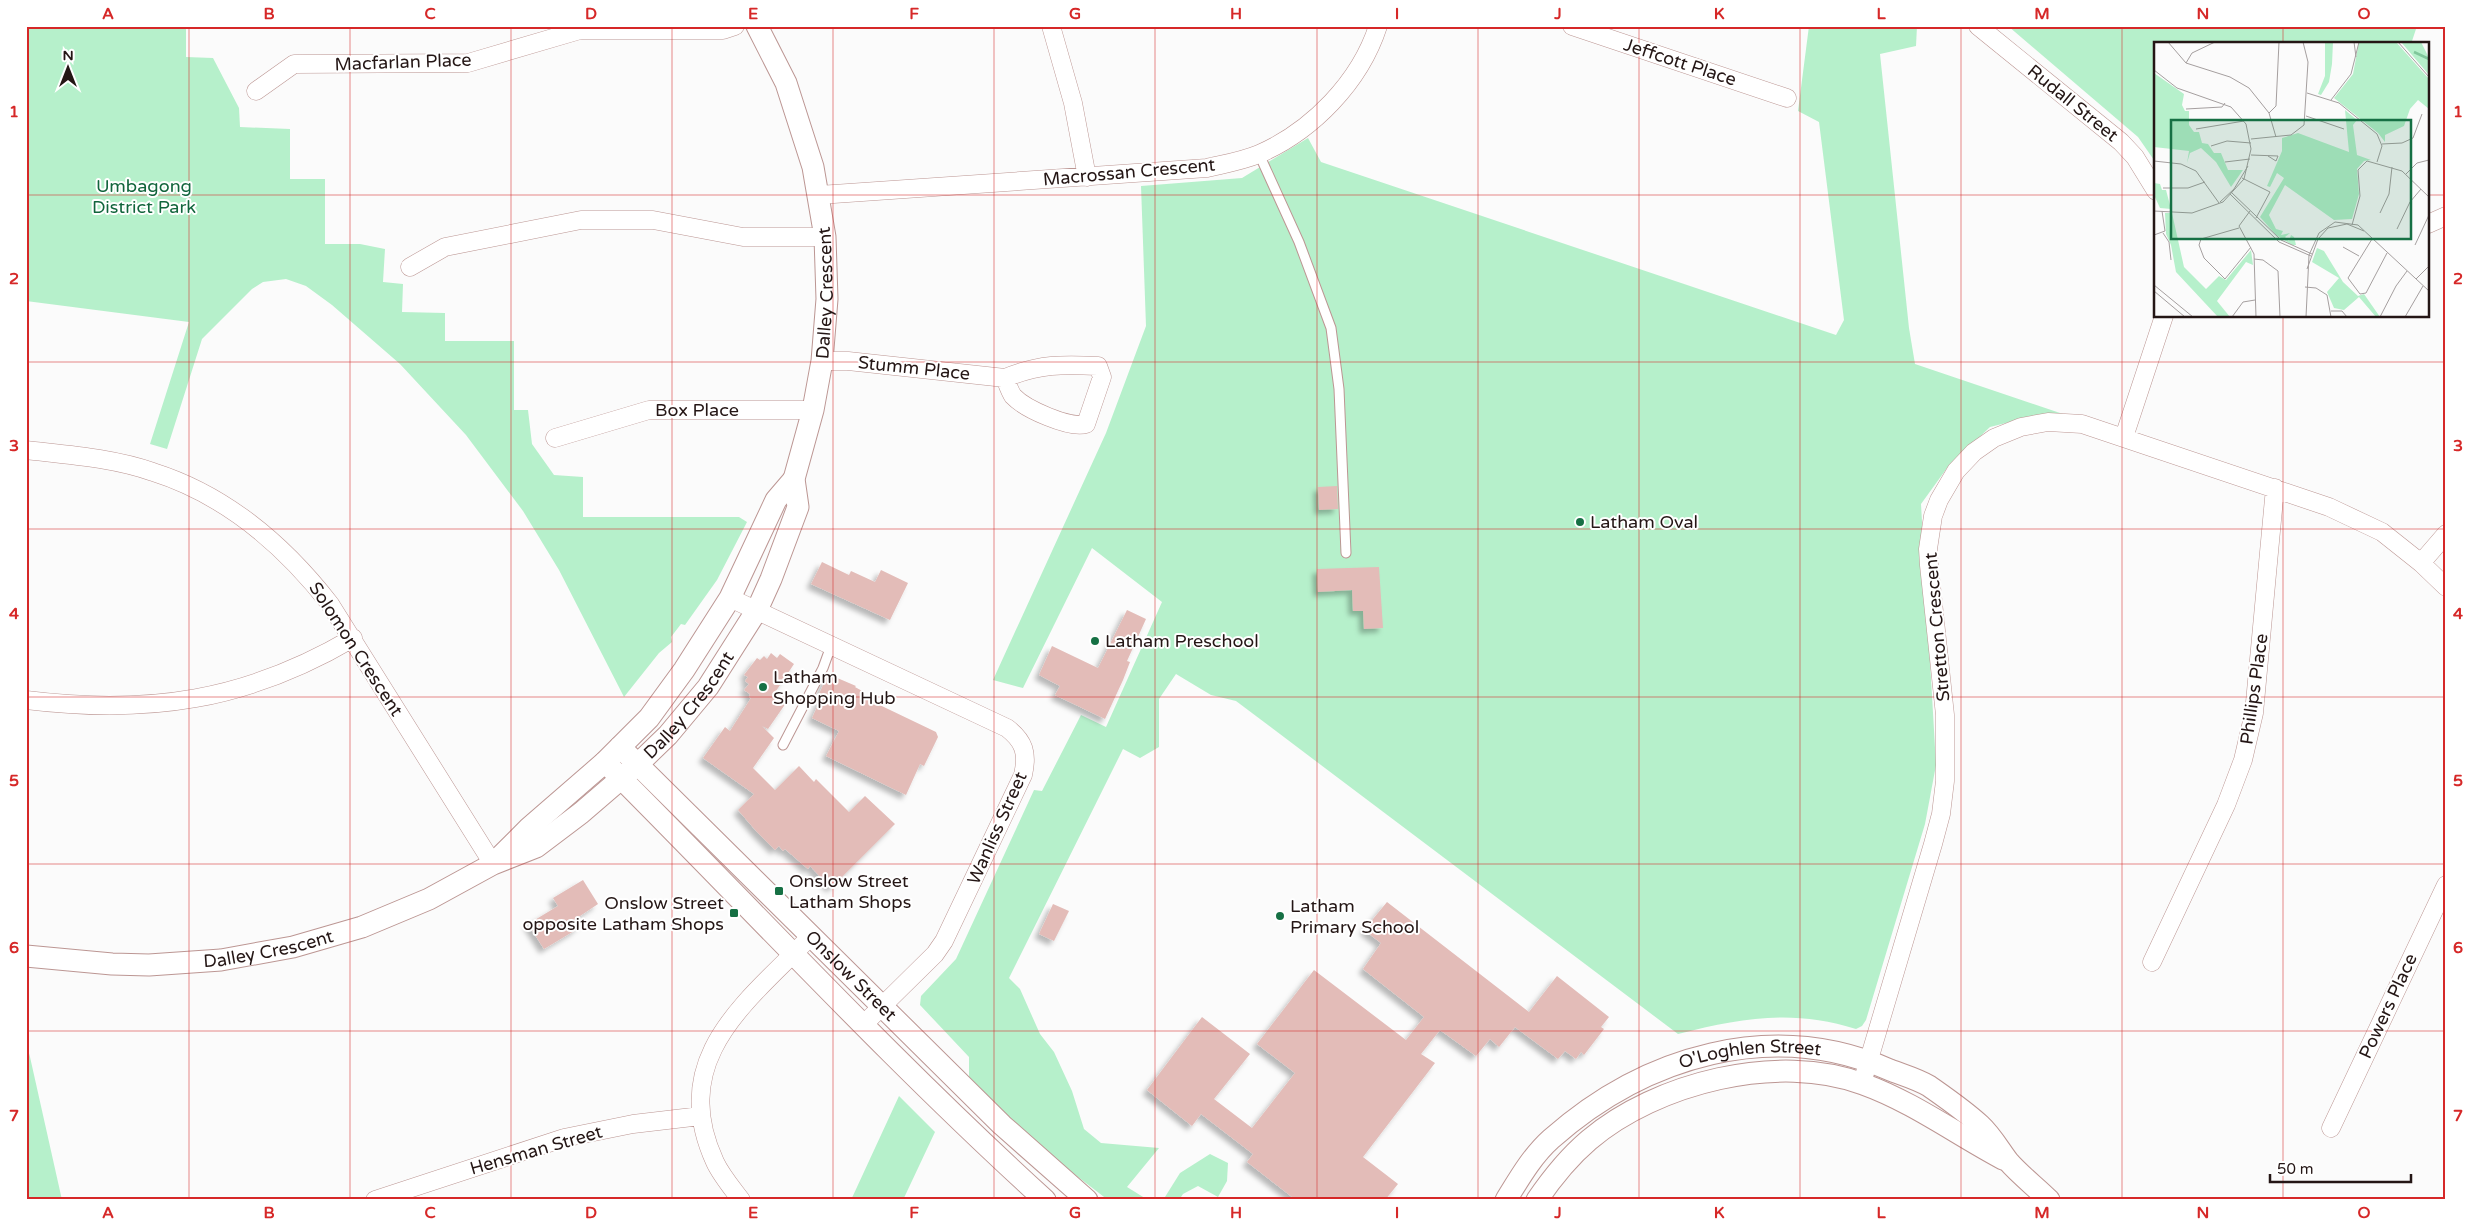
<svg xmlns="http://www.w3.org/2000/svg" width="2472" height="1226" font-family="'Varela Round',sans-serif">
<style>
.green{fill:#b6f0cb}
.building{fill:#e3bcb8;filter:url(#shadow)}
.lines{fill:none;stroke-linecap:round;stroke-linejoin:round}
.service-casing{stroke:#bc9693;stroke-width:11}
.minor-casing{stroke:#bc9693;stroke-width:19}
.tertiary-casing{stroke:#bc9693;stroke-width:23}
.service{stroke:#fff;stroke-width:9}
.minor{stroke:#fff;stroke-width:18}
.tertiary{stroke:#fff;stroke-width:21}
.grid{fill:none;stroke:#d62828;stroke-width:1;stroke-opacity:0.55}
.poi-dot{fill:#167044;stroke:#fff;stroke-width:2}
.labels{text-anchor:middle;stroke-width:4;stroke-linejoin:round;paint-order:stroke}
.street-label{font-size:18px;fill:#241615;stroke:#fff}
.park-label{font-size:18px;fill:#11653c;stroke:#fff}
.poi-label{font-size:18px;fill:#241615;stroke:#fff;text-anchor:start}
.inset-river{fill:none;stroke:#80c79b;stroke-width:2.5}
.inset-road{fill:none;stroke:#a59f9f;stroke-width:1}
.view{fill:#167044;fill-opacity:0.15;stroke:#167044;stroke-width:2.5}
.inset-edge{fill:none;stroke:#241615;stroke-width:2.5}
.neatline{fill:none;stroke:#d62828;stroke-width:2}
.grid-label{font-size:16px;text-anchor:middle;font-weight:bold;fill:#d62828}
</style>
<defs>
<filter id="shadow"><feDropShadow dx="-4.5" dy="4.5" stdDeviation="2.5" flood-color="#0004"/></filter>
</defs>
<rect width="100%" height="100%" fill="#fbfbfb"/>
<path class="green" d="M 26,26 L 186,26 L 186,57 L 213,58 L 239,108 L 240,127 L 290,129 L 290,179 L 325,179 L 325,244 L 360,244 L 385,249 L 383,282 L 403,284 L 402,312 L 445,313 L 445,341 L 514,341 L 514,410 L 528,410 L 532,444 L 554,475 L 583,477 L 583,517 L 739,517 L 747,522 L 717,580 L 685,625 L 681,624 L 671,637 L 672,642 L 659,653 L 624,697 L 559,570 L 523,511 L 466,435 L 400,364 L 332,305 L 306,286 L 286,279 L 263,282 L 252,289 L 202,339 L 167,449 L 150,444 L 189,322 L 26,301 Z
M 1809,26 L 1917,26 L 1916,46 L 1880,54 L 1909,328 L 1915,364 L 2063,414 L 2030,417 L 1990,427 L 1947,468 L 1921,504 L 1936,765 L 1925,824 L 1866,1020 L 1862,1026 L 1856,1029 C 1793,1009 1741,1018 1678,1034 L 1236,701 L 1211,695 L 1176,674 L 1159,699 L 1159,747 L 1140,758 L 1123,749 L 1009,978 L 1020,989 L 1040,1034 L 1054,1052 L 1072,1091 L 1084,1129 L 1101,1143 L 1159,1148 L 1127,1187 L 1148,1200 L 1108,1200 L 1039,1147 L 969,1080 L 969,1057 L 920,1005 L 921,996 L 956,959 L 1034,790 L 1042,791 L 1081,715 L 1106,727 L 1162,602 L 1092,548 L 1023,688 L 993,680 L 1106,433 L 1146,326 L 1141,186 L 1242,178 L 1308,138 L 1321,162 L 1836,335 L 1844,320 L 1819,122 L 1798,111 Z
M 2008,26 L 2417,26 L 2411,44 L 2156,44 L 2156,163 L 2138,137 Z
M 26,1042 L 30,1057 L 62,1200 L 26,1200 Z
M 899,1096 L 935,1132 L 903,1200 L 851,1200 Z
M 1210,1154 L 1228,1163 L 1227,1181 L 1218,1197 L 1198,1186 L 1183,1194 L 1179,1200 L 1151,1200 L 1165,1197 L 1180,1173 Z"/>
<path class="building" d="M 1337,486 L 1338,509 L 1319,510 L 1318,487 Z
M 822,562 L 849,575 L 851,571 L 875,582 L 881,570 L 908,583 L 890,620 L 811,584 Z
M 1379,567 L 1383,628 L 1364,629 L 1363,611 L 1353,611 L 1352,590 L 1318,592 L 1317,569 Z
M 1127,610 L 1146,619 L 1127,661 L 1130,662 L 1123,680 L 1105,719 L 1055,695 L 1060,686 L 1039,675 L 1052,646 L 1098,668 Z
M 771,653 L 777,658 L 780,654 L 794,664 L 774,694 L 786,703 L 768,729 L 762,726 L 774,738 L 753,768 L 775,790 L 799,766 L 814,782 L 816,779 L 849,812 L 865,796 L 895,824 L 831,888 L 810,866 L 808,869 L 785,849 L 783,851 L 779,846 L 775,850 L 757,832 L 738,810 L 754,794 L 703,758 L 725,727 L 730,731 L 751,698 L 749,697 L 750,694 L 744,690 L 749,684 L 745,681 L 748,677 L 744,675 L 757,658 L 760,660 L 764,656 L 767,659 Z
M 828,674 L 856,686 L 855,687 L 864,692 L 863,697 L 936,732 L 938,737 L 924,766 L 920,764 L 906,795 L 826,756 L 839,731 L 812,718 L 822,696 L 819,694 Z
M 583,880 L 598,904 L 577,918 L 581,924 L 574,931 L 544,949 L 528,924 L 558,906 L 553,898 Z
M 1387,902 L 1529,1012 L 1557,976 L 1609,1017 L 1601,1027 L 1604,1029 L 1584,1055 L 1581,1052 L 1576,1059 L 1565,1051 L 1558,1059 L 1515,1027 L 1499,1047 L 1490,1039 L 1476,1056 L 1440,1030 L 1421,1054 L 1435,1063 L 1363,1157 L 1398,1184 L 1385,1200 L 1296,1200 L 1247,1162 L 1253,1154 L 1201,1114 L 1192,1126 L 1147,1090 L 1202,1017 L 1250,1054 L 1214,1099 L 1252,1128 L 1295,1073 L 1257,1044 L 1314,970 L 1406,1040 L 1424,1017 L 1363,969 L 1381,943 L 1364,930 Z
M 1053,904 L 1069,911 L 1054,941 L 1039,934 Z"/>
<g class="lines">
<defs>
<path id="service" d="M 1259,154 L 1299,242 L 1331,328 L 1339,389 L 1346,553
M 783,745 L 823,668 L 831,646"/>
<path id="minor" d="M 1051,26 L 1073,103 L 1087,177
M 1572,26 L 1787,98
M 1978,26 L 2121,142 L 2135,157 L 2156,191
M 256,91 L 294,64 L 468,63 L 580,30 L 723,30 L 735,26
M 819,195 L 1207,168 C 1224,164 1242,161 1259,154 C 1312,131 1360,82 1378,26
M 2428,224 L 2446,216
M 410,267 L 445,247 L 581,220 L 653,220 L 743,237 L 825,237
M 822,361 L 848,361 L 1005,378 C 1039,364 1063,364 1098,366 L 1102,377 L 1086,424 C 1070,429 1025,409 1013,396 C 1010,392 1007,383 1005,378
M 2124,437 L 2164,316
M 555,438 L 649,410 L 813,410
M 26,450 C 69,455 113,458 153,472 C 226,495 284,545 330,604 L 493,864
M 2421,563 L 2446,534
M 730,598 L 1007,728 C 1024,741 1028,753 1023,775 L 944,941 L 935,954 L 864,1024
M 26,700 C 148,715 246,701 353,638
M 2152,962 L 2226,805 L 2243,760 L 2254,713 L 2275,488
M 1862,1083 L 1933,844 L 1941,814 L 1945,781 L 1945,715 L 1929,565 L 1928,549 L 1933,516 L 1939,500 L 1956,471 L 1974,452 L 1994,438 L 2021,427 L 2048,422 L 2082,424 L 2329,507 L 2382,532 L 2421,563 L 2446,587
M 2331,1128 L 2446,885
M 375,1200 L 564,1138 L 633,1124 L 701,1116
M 741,1200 C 732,1188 721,1175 715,1162 C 667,1058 747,1002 811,936"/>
<g id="tertiary">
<path id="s1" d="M 620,747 L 1002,1125 L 1087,1200"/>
<path d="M 605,762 C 751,908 892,1061 1045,1200"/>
<path d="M 500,857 L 529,828 L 605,762 L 649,718 L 684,670 L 730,598 L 776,500 L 794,479"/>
<path id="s2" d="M 26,956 L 112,964 L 149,965 L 221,960 L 293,947 L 362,927 L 429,899 L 493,864 L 536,847 L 581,813 L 638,764 L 668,735 L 708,687 L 757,610 L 771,579 L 798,507 L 794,479 L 813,410 L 822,361 L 827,299 L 825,237 L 813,167 L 786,83 L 757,26"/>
<path id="s3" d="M 1506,1200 C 1519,1179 1532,1156 1551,1139 C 1645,1056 1772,1018 1890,1070 C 1903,1075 1917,1079 1929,1086 C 1946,1098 1965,1111 1980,1125 C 1991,1135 1999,1149 2008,1161 C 2020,1175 2036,1187 2049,1200"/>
<path d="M 1537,1200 C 1552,1178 1569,1157 1589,1140 C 1656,1083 1778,1052 1863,1084 C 1913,1102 1956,1134 2003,1159"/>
</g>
</defs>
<use href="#service" class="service-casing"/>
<use href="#minor" class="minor-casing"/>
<use href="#tertiary" class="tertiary-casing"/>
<use href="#service" class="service"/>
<use href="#minor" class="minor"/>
<use href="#tertiary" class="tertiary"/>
</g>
<path class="grid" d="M 189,26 L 189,1200M 350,26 L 350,1200M 511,26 L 511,1200M 672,26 L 672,1200M 833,26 L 833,1200M 994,26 L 994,1200M 1155,26 L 1155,1200M 1317,26 L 1317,1200M 1478,26 L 1478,1200M 1639,26 L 1639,1200M 1800,26 L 1800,1200M 1961,26 L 1961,1200M 2122,26 L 2122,1200M 2283,26 L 2283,44M 26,195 L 2156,195M 2428,195 L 2446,195M 2283,316 L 2283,1200M 26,362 L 2446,362M 26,529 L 2446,529M 26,697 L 2446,697M 26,864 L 2446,864M 26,1031 L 2446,1031"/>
<g class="poi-dot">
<circle cx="1580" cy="522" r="5"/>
<circle cx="1095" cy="641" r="5"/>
<circle cx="763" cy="687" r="5"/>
<rect x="774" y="886" width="10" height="10" rx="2.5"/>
<rect x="729" y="908" width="10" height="10" rx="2.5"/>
<circle cx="1280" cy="916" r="5"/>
</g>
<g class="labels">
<g class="street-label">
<text transform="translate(403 62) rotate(-2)" y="6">Macfarlan Place</text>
<text transform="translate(1680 62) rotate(18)" y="6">Jeffcott Place</text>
<text transform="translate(2073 103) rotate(39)" y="6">Rudall Street</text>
<text transform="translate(1129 172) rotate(-5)" y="6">Macrossan Crescent</text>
<text dy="6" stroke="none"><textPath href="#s2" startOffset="1188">Dalley Crescent</textPath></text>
<text transform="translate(914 368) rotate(6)" y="6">Stumm Place</text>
<text x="697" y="416">Box Place</text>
<text transform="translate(1937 627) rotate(-95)" y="6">Stretton Crescent</text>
<text transform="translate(356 649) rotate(57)" y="6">Solomon Crescent</text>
<text transform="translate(2254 689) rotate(-82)" y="6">Phillips Place</text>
<text dy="6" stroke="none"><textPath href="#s2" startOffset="742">Dalley Crescent</textPath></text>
<text transform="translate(997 828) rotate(-66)" y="6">Wanliss Street</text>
<text dy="6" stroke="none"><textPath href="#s2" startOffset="244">Dalley Crescent</textPath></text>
<text dy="6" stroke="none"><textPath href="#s1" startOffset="325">Onslow Street</textPath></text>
<text transform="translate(2388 1006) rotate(-65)" y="6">Powers Place</text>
<text dy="6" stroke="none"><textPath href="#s3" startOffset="298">O'Loghlen Street</textPath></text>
<text transform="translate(536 1150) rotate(-16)" y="6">Hensman Street</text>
</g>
<g class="park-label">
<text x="144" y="192">Umbagong<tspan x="144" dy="21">District Park</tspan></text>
</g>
<g class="poi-label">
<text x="1590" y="528">Latham Oval</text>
<text x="1105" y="647">Latham Preschool</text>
<text x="773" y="683">Latham<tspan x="773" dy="21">Shopping Hub</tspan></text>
<text x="789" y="887">Onslow Street<tspan x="789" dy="21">Latham Shops</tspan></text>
<text x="724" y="909" text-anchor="end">Onslow Street<tspan x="724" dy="21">opposite Latham Shops</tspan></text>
<text x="1290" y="912">Latham<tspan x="1290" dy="21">Primary School</tspan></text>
</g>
</g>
<g transform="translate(2154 42)">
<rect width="275" height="275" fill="#fbfbfb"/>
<path d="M 171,0 L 179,0 L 178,22 L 175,40 L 167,53 L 164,52 L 171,34 ZM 205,0 L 242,0 L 275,37 L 275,67 L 264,58 L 256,67 L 250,84 L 231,93 L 231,100 L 224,91 L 180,56 L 199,32 ZM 247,0 L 267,0 L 275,16 L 275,33 ZM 0,31 L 30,52 L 28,63 L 31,69 L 35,69 L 35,83 L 40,90 L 45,90 L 48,101 L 54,102 L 60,111 L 67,111 L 74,128 L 89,128 L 77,145 L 62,120 L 47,106 L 36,111 L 33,121 L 35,109 L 0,105 ZM 191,68 L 203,78 L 199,83 L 203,113 L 217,118 L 210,119 L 203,127 L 205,152 L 198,177 L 180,178 L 131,143 L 115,173 L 122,187 L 129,189 L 127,193 L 136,191 L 131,195 L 135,199 L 137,193 L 140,195 L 142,203 L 138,203 L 122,193 L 106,175 L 130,136 L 123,131 L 116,145 L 113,144 L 128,109 L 128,96 L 144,91 L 195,110 ZM 0,141 L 6,142 L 8,148 L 12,148 L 17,167 L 6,166 L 0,153 ZM 11,171 L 18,171 L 30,225 L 52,247 L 65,234 L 72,238 L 97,208 L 99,223 L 92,220 L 63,259 L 76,275 L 64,275 L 22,230 L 17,203 L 12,192 ZM 163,206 L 170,209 L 189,240 L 204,254 L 210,252 L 226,275 L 222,275 L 205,255 L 190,268 L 180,266 L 173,250 L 185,236 L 158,220 Z" fill="#b6f0cb"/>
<path class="inset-river" d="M 260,10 L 275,17"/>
<path class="inset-road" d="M 14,0 L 32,21 L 76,35 L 95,46 L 115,71 L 122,95M 200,0 L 202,15M 244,0 L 275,35M 32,21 L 38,11 L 61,0M 0,28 L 23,46 L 77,65 L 92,82 L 97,107 L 90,137 L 69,160 L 38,171 L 0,169M 153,51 L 185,61 L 223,92 L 228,104 L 223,120M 177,58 L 197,32 L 205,0M 32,67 L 68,65 L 71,61M 115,71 L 122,64 L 125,0M 152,74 L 190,87M 42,87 L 90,79M 97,97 L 137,93 L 150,83 L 154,20 L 149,0M 228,102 L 248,101 L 259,96 L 268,72M 57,104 L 73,99 L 97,101M 97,113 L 124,114 L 122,119 L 114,114M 0,119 L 27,122 L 42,129 L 65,161M 71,120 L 96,117M 252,132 L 263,121 L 275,118M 88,136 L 116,150 L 102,176M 9,146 L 34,146 L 51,140M 77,150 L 127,198 L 158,212M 76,152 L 125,200 L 157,214M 66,160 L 80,147 L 94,124M 96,169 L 85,184 L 100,212 L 102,275M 226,171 L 235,152 L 238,125M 198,183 L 206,154 L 204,128 L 213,119 L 248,129 L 275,155M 85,186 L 47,197 L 45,203 L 50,216 L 71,237 L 97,205M 243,187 L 256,160 L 267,147M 9,191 L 15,200 L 17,218M 0,193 L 11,189 L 8,169M 218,197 L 194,236 L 206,252 L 212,251 L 233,211M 261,203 L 275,173M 189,205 L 205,214M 100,217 L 109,218 L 124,229 L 126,275M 153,227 L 164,197 L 174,186 L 193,182 L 210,189M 262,237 L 275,224M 0,243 L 39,275M 151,245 L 162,246 L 173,253 L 177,275M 0,249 L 31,275M 177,269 L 188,269 L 193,275M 78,275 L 89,260 L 101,258M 152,275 L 155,213 L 165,191 L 181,180 L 204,183 L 275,249M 226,275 L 242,244 L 253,229M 251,275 L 269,244"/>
<path class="view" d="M 17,78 L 257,78 L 257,197 L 17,197 Z"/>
<rect width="275" height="275" class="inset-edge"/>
</g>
<rect width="2472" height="1226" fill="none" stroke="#ffffff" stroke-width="55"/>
<g transform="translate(68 68)" stroke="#ffffff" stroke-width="4" paint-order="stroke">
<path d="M0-4L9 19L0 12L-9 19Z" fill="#241615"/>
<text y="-8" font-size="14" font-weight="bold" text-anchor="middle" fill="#241615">N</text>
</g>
<path d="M2270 1174v8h141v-8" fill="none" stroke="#241615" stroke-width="2.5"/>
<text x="2277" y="1174" font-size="15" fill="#241615" stroke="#ffffff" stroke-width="4" paint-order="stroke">50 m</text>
<rect x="28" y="28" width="2416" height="1170" class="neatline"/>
<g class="grid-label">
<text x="108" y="19">A</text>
<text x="269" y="19">B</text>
<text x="430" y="19">C</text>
<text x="591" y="19">D</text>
<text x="753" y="19">E</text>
<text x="914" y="19">F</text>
<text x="1075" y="19">G</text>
<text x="1236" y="19">H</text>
<text x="1397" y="19">I</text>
<text x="1558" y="19">J</text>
<text x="1719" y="19">K</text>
<text x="1881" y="19">L</text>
<text x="2042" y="19">M</text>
<text x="2203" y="19">N</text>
<text x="2364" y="19">O</text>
<text x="14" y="117">1</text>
<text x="2458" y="117">1</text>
<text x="14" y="284">2</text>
<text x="2458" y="284">2</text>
<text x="14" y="451">3</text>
<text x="2458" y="451">3</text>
<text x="14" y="619">4</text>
<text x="2458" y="619">4</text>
<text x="14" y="786">5</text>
<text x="2458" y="786">5</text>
<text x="14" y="953">6</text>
<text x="2458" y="953">6</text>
<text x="14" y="1121">7</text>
<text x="2458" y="1121">7</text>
<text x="108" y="1218">A</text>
<text x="269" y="1218">B</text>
<text x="430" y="1218">C</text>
<text x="591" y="1218">D</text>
<text x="753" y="1218">E</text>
<text x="914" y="1218">F</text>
<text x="1075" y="1218">G</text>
<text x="1236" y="1218">H</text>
<text x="1397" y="1218">I</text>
<text x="1558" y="1218">J</text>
<text x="1719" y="1218">K</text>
<text x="1881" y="1218">L</text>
<text x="2042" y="1218">M</text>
<text x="2203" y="1218">N</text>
<text x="2364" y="1218">O</text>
</g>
</svg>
